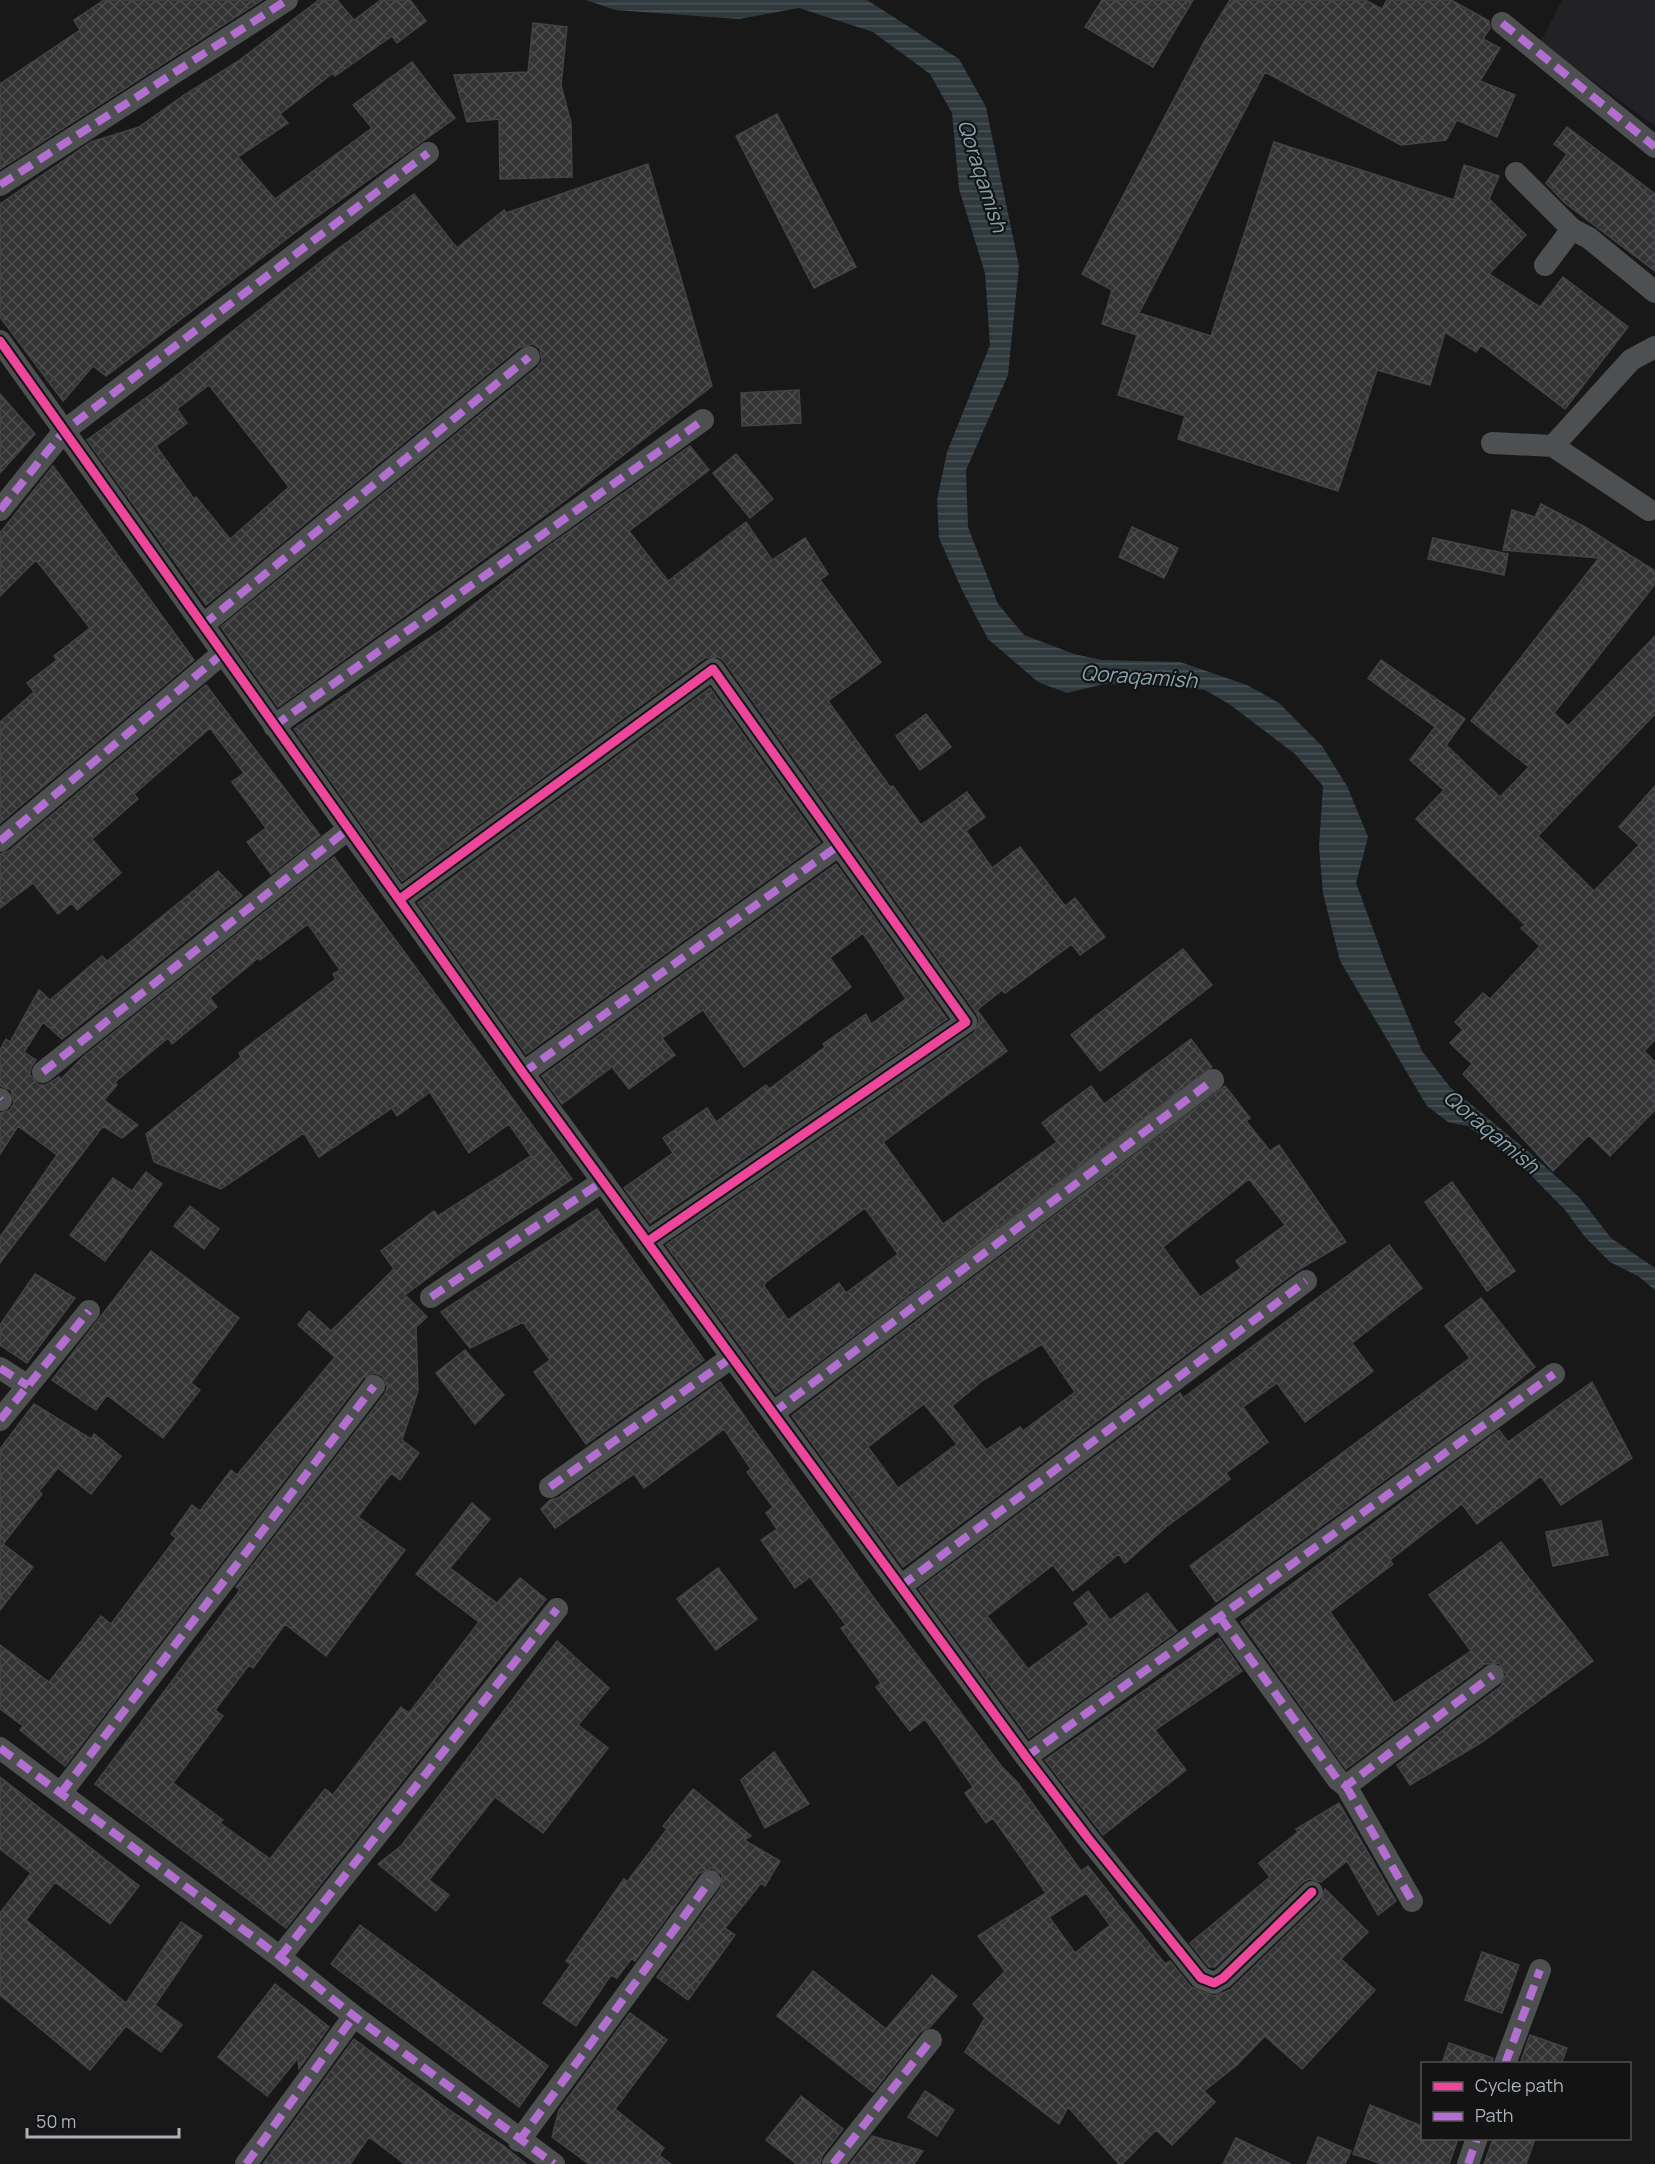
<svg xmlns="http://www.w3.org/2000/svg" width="1655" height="2164" font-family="Manrope,sans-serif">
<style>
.built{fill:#222224}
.water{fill:url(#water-rules)}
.building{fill:url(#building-cross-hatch);stroke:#414345;stroke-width:1.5;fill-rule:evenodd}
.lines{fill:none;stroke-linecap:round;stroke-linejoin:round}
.minor{stroke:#4d4f51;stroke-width:22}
.quiet{stroke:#b36fd0;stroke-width:8;stroke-dasharray:15 8;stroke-linecap:butt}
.cycleway-casing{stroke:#131314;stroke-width:13}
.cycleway{stroke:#ed469a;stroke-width:9}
.labels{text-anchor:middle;stroke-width:4.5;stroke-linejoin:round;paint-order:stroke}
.water-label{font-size:21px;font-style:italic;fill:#86a2af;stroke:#131314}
</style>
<defs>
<pattern id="water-rules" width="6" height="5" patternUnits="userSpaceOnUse" patternTransform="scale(1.5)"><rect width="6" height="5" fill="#30393d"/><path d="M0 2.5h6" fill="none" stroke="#4b5357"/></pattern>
<pattern id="building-cross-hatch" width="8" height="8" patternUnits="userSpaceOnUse" patternTransform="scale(1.5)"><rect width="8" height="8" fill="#333334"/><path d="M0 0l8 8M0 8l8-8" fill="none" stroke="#4e4e4f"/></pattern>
</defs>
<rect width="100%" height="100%" fill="#181819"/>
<path class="built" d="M 1562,0 L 1655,0 L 1655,126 L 1540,43 Z"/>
<path class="water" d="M 586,0 L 867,0 L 959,59 L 986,107 L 1019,266 L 1008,375 L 966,470 L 968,527 L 998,604 L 1024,635 L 1074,654 L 1102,660 L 1180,662 L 1247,685 L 1279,703 L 1322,746 L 1347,786 L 1368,837 L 1356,883 L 1387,967 L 1422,1051 L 1450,1087 L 1530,1153 L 1580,1198 L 1611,1238 L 1655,1268 L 1655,1290 L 1638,1276 L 1610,1262 L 1585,1237 L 1565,1210 L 1524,1168 L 1468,1126 L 1448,1122 L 1427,1106 L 1340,961 L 1323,893 L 1319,847 L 1323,786 L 1295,754 L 1229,704 L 1205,690 L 1171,686 L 1104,684 L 1067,693 L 1038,682 L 988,639 L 962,590 L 939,538 L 937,500 L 947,452 L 990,345 L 985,273 L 959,189 L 952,113 L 930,74 L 873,32 L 799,8 L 739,19 L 615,10 Z"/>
<path class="building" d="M 104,0 L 262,0 L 0,169 L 0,84 L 80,30 L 74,20 Z
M 319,0 L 337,0 L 354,20 L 381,0 L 410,0 L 426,21 L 397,43 L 392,36 L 335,76 L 333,73 L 280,114 L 288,123 L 238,157 L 275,199 L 372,128 L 353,105 L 412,62 L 455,118 L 297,231 L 106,376 L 93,366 L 63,401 L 0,317 L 0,204 L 91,142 L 139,127 L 184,95 L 237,62 Z
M 1102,0 L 1193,0 L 1153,67 L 1085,27 Z
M 1230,0 L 1365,0 L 1382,9 L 1387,0 L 1451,0 L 1489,21 L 1490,28 L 1483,39 L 1500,48 L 1480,81 L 1515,95 L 1497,137 L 1457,120 L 1446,140 L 1401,145 L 1265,72 L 1139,313 L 1211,336 L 1274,142 L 1454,200 L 1464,165 L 1499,176 L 1489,199 L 1526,235 L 1489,274 L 1540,307 L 1563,277 L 1628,327 L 1565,409 L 1481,345 L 1476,352 L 1445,332 L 1430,385 L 1377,370 L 1338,491 L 1178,439 L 1185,416 L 1118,395 L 1137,335 L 1102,324 L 1112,290 L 1082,274 L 1204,42 Z
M 533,23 L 567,27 L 561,85 L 571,123 L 572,177 L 500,179 L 499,119 L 467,122 L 454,75 L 528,72 Z
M 777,114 L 856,267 L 814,288 L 736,136 Z
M 1567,127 L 1655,194 L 1655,271 L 1565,203 L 1546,183 L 1567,154 L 1554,144 Z
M 648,164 L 712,386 L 563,502 L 278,707 L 221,627 L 538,367 L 542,361 L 540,349 L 533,344 L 520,347 L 206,605 L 87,440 L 168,382 L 328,256 L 414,194 L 457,248 L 504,210 L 506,213 ZM 209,385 L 289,487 L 230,539 L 196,497 L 194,499 L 156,446 L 187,423 L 177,409 Z
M 799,390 L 801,423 L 742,426 L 741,393 Z
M 0,394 L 35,434 L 0,473 Z
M 690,446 L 709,470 L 629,531 L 668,581 L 746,522 L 772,560 L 805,538 L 828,574 L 820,580 L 881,662 L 828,701 L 890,787 L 893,786 L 921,825 L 967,792 L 985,817 L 966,831 L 992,868 L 1020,847 L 1065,906 L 1075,898 L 1105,937 L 1080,955 L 1072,944 L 1005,993 L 1002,990 L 977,1010 L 1007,1051 L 883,1142 L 943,1224 L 1057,1142 L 1042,1123 L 1091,1086 L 1104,1104 L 1191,1039 L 1212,1067 L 776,1394 L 666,1245 L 974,1033 L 979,1021 L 977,1014 L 724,661 L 718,657 L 705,658 L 402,881 L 294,729 L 444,628 L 550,545 ZM 865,1208 L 898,1254 L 846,1293 L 839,1283 L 788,1320 L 764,1286 L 766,1282 Z
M 736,454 L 773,499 L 750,518 L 713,473 Z
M 53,466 L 194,660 L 0,823 L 0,722 L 34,692 L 27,683 L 57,660 L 54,656 L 90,628 L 36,560 L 0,596 L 0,533 Z
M 1541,504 L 1585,527 L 1655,571 L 1655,584 L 1554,713 L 1568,726 L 1655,636 L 1655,714 L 1538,836 L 1594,891 L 1639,845 L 1619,827 L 1655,786 L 1655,1040 L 1644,1051 L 1655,1062 L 1655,1110 L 1610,1156 L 1589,1135 L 1553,1171 L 1463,1074 L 1472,1064 L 1450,1043 L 1463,1030 L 1455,1022 L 1483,993 L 1490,999 L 1540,946 L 1521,928 L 1525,925 L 1416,819 L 1444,790 L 1410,760 L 1435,727 L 1368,678 L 1381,660 L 1465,719 L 1446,745 L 1500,797 L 1529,767 L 1471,721 L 1599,558 L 1503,550 L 1512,510 L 1535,517 Z
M 1132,527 L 1178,548 L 1164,578 L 1119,557 Z
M 1433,538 L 1508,554 L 1504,575 L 1428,559 Z
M 206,685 L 320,835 L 271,874 L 247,842 L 266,828 L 232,782 L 244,773 L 210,728 L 134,794 L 138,799 L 92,839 L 121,873 L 77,910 L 72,903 L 58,914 L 33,883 L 0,908 L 0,854 L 9,851 Z
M 710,688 L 820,842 L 526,1054 L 418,903 Z
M 926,714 L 951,747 L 920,770 L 896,736 Z
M 334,857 L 572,1179 L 473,1244 L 405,1295 L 427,1317 L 416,1327 L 418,1391 L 402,1440 L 419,1453 L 400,1480 L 391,1473 L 358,1517 L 405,1550 L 326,1656 L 285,1624 L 253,1668 L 249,1665 L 215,1710 L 223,1716 L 173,1783 L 223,1820 L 220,1823 L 270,1859 L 325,1789 L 333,1795 L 401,1707 L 409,1713 L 479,1622 L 416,1574 L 472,1503 L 490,1519 L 450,1568 L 497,1603 L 520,1578 L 546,1599 L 286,1928 L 95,1784 L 240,1590 L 236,1587 L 385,1394 L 387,1387 L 383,1376 L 375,1373 L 363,1378 L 65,1766 L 20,1730 L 23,1726 L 0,1709 L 0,1645 L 49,1682 L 101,1616 L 111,1624 L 176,1538 L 171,1534 L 192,1505 L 200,1511 L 231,1470 L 237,1475 L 335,1357 L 298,1325 L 309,1311 L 331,1331 L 394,1269 L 381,1251 L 434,1211 L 438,1216 L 531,1156 L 509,1124 L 469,1153 L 430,1092 L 397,1116 L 392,1108 L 319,1157 L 304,1133 L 221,1189 L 154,1162 L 146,1134 L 241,1057 L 239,1053 L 336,979 L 333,974 L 340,970 L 308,924 L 260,960 L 258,958 L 210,998 L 217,1007 L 172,1044 L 168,1038 L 115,1082 L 117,1085 L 104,1100 L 138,1125 L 122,1138 L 103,1126 L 0,1263 L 0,1237 L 57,1155 L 18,1126 L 0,1154 L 0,1113 L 10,1110 L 14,1103 L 11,1090 L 0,1086 L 0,1050 L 6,1039 L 10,1042 L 39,990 L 50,1000 L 102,956 L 107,961 L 218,871 L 242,896 L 62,1039 L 43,1022 L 24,1052 L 36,1060 L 31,1067 L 30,1075 L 39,1085 L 46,1085 L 59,1077 L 61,1079 L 83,1057 Z
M 836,864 L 947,1019 L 650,1223 L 624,1188 L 673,1153 L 663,1138 L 707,1108 L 716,1122 L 766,1085 L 769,1089 L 825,1047 L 823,1044 L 866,1014 L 871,1024 L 906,999 L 863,933 L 830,958 L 851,987 L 744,1067 L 703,1010 L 662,1038 L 675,1055 L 629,1089 L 612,1067 L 562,1104 L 542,1076 Z
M 1183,949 L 1212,985 L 1100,1071 L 1071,1035 Z
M 1225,1086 L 1250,1118 L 1246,1121 L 1270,1151 L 1279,1145 L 1346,1242 L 1298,1270 L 903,1567 L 792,1416 ZM 1249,1179 L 1285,1225 L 1236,1261 L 1241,1268 L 1200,1297 L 1163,1247 ZM 1042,1344 L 1075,1392 L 1023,1431 L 1020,1427 L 986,1450 L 952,1406 L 982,1381 ZM 924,1404 L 957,1444 L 898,1488 L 868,1447 Z
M 146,1172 L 162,1184 L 105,1261 L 70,1235 L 113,1178 L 132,1191 Z
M 1452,1182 L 1515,1271 L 1487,1291 L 1425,1202 Z
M 190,1206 L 219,1229 L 204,1249 L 174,1226 Z
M 597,1209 L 704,1360 L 586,1444 L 534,1372 L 550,1360 L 523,1322 L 470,1348 L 441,1312 Z
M 1389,1245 L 1422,1288 L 1352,1343 L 1373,1371 L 1305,1422 L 1277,1383 L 1243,1407 L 1268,1442 L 1226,1473 L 1230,1479 L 1166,1527 L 1125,1563 L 1119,1554 L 1073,1591 L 1053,1565 L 987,1616 L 1028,1669 L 1089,1624 L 1074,1603 L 1088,1591 L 1110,1620 L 1147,1593 L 1177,1631 L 1029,1738 L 919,1589 L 1180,1393 L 1183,1398 Z
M 151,1251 L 239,1318 L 191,1383 L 200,1390 L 163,1438 L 107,1395 L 96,1410 L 52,1380 Z
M 35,1274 L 75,1298 L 27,1363 L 0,1345 L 0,1325 Z
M 1481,1298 L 1535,1367 L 1483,1409 L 1216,1602 L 1190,1566 L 1470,1358 L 1445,1326 Z
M 465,1350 L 504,1395 L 475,1424 L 436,1373 Z
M 720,1382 L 876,1601 L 1002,1767 L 1017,1782 L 1081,1871 L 1088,1866 L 1165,1964 L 1170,1961 L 1191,1987 L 1214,1996 L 1230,1990 L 1321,1902 L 1325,1889 L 1368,1932 L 1341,1959 L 1375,1990 L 1302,2069 L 1265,2036 L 1237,2065 L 1204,2091 L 1215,2102 L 1172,2145 L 1156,2130 L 1122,2164 L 1119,2164 L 1068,2107 L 1059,2124 L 965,2052 L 985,2018 L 973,2004 L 1005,1971 L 978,1936 L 1046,1893 L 993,1818 L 986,1823 L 965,1793 L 973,1787 L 925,1719 L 910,1731 L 876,1687 L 881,1683 L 841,1628 L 846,1625 L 810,1577 L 795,1588 L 761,1540 L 777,1529 L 766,1513 L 773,1507 L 747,1472 L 751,1469 L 724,1429 L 644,1488 L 634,1474 L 555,1528 L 541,1509 L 550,1500 L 558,1498 ZM 1086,1893 L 1110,1925 L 1075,1953 L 1049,1917 Z
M 1592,1382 L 1632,1458 L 1561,1505 L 1541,1476 L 1477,1524 L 1462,1504 L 1390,1560 L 1393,1564 L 1330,1612 L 1394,1703 L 1471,1651 L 1429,1595 L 1501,1542 L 1593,1661 L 1482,1742 L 1410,1785 L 1397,1765 L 1501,1686 L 1506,1674 L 1499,1663 L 1485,1664 L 1346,1769 L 1241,1622 L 1499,1430 L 1508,1442 Z
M 34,1404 L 91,1439 L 94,1434 L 121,1456 L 91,1494 L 58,1468 L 39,1491 L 42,1494 L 3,1544 L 33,1567 L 0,1610 L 0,1449 Z
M 1601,1521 L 1608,1555 L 1553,1566 L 1546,1532 Z
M 718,1568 L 757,1619 L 716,1650 L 677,1599 Z
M 1219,1638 L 1242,1671 L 1155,1730 L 1186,1770 L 1103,1835 L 1045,1760 Z
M 557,1641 L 609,1688 L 578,1725 L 608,1748 L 543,1833 L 495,1797 L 429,1880 L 449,1895 L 436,1911 L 378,1864 L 401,1846 Z
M 774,1752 L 809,1804 L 765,1828 L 741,1780 Z
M 0,1777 L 139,1886 L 110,1924 L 55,1882 L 26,1920 L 126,2003 L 181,1922 L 202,1936 L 155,2005 L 182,2025 L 161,2052 L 126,2026 L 90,2070 L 0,1995 L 0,1913 L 31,1873 L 0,1849 Z
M 693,1789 L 751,1836 L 744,1840 L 780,1861 L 765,1886 L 761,1883 L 725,1928 L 735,1935 L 688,2000 L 657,1977 L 721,1888 L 722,1875 L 712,1868 L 699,1873 L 635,1961 L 632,1958 L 617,1978 L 611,1975 L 576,2026 L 543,2003 L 571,1964 L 566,1961 L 624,1879 L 627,1882 L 667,1829 L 663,1826 Z
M 1339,1803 L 1396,1901 L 1378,1915 L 1347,1861 L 1321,1882 L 1309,1879 L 1303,1882 L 1215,1967 L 1209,1967 L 1190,1943 L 1270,1877 L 1259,1863 L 1298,1832 L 1296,1829 Z
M 360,1925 L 548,2066 L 519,2107 L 331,1964 Z
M 1482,1952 L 1519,1965 L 1502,2013 L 1465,2000 Z
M 813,1971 L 886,2029 L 932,1975 L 957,1996 L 930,2027 L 920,2032 L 873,2092 L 777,2016 Z
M 275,1984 L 329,2027 L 299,2069 L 298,2058 L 267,2096 L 218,2057 Z
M 630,2013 L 667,2040 L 615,2109 L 664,2148 L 659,2155 L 671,2164 L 589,2164 L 552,2137 L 559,2110 Z
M 1530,2035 L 1567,2048 L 1561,2064 L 1520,2064 Z
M 354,2039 L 452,2112 L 504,2146 L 526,2164 L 405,2164 L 369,2137 L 350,2164 L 263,2164 Z
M 1449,2043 L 1493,2058 L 1492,2064 L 1442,2064 Z
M 925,2091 L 954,2110 L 937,2136 L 908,2117 Z
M 801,2096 L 843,2129 L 822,2156 L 820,2164 L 797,2164 L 766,2140 Z
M 1370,2105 L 1422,2126 L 1422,2139 L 1458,2139 L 1449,2164 L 1382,2164 L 1353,2154 Z
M 872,2136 L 923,2151 L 914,2164 L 850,2164 Z
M 1318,2137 L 1351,2151 L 1345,2164 L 1307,2164 Z
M 1236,2138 L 1291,2164 L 1223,2164 Z
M 1493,2139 L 1535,2139 L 1526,2164 L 1484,2164 Z"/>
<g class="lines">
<path class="minor" d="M 1502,23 L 1655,147
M 1516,173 L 1572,229 L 1589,238 L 1655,292
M 0,185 L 287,0
M 1545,265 L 1572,229
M 0,341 L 523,1073 L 1026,1757 L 1088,1838 L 1201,1978 L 1214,1983 L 1223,1978 L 1312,1892
M 1492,443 L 1553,446 L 1631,360 L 1655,347
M 1553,446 L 1649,510
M 0,510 L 64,431 L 428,153
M 203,625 L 529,357
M 274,726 L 703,420
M 0,841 L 223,653
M 400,899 L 713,669 L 966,1022 L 647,1242
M 43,1072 L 347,830
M 523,1073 L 839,845
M 0,1099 L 1,1100
M 431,1297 L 603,1181
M 0,1368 L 28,1386
M 773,1413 L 1213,1080
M 0,1420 L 89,1311
M 550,1487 L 732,1357
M 901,1586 L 1306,1281
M 1220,1617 L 1338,1780 L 1346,1786 L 1493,1675
M 0,1748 L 280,1957 L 354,2016 L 554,2164
M 1026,1757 L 1554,1374
M 1346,1786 L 1412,1901
M 61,1793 L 374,1386
M 280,1957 L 557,1609
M 1505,2064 L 1540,1970
M 519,2141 L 710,1881
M 246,2164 L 354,2016
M 833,2164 L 931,2040
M 1468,2164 L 1477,2138"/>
<path class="quiet" d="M 1502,23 L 1655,147
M 0,185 L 287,0
M 0,510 L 64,431 L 428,153
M 203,625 L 529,357
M 274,726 L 703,420
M 0,841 L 223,653
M 43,1072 L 347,830
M 523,1073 L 839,845
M 0,1099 L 1,1100
M 431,1297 L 603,1181
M 0,1368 L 28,1386
M 773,1413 L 1213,1080
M 0,1420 L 89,1311
M 550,1487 L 732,1357
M 901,1586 L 1306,1281
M 1220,1617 L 1338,1780 L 1346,1786 L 1493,1675
M 0,1748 L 280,1957 L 354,2016 L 554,2164
M 1026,1757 L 1554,1374
M 1346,1786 L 1412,1901
M 61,1793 L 374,1386
M 280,1957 L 557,1609
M 1505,2064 L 1540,1970
M 519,2141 L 710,1881
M 246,2164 L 354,2016
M 833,2164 L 931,2040
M 1468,2164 L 1477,2138"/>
<defs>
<path id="cycleway" d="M 0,341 L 523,1073 L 1026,1757 L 1088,1838 L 1201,1978 L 1214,1983 L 1223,1978 L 1312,1892
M 400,899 L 713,669 L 966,1022 L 647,1242"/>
</defs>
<use href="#cycleway" class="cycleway-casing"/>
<use href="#cycleway" class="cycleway"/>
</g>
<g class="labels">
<g class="water-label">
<text transform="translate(982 176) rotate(72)" y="7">Qoraqamish</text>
<text transform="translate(1139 677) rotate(4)" y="7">Qoraqamish</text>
<text transform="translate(1491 1132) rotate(40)" y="7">Qoraqamish</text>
</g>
</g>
<rect x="1421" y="2062" width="210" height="78" fill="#131314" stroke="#505256" stroke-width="1.5"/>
<rect x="1433" y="2082" width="30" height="9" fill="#ed469a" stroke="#505256" stroke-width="1.5"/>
<text x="1475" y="2092" font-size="18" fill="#abb1b8">Cycle path</text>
<rect x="1433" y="2112" width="30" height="9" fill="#b36fd0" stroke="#505256" stroke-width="1.5"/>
<text x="1475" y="2122" font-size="18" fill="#abb1b8">Path</text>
<path d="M27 2128v9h152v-9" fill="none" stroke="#abb1b8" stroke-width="3"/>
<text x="36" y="2128" font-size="18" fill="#abb1b8" stroke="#131314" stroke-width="4.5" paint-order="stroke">50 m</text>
</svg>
